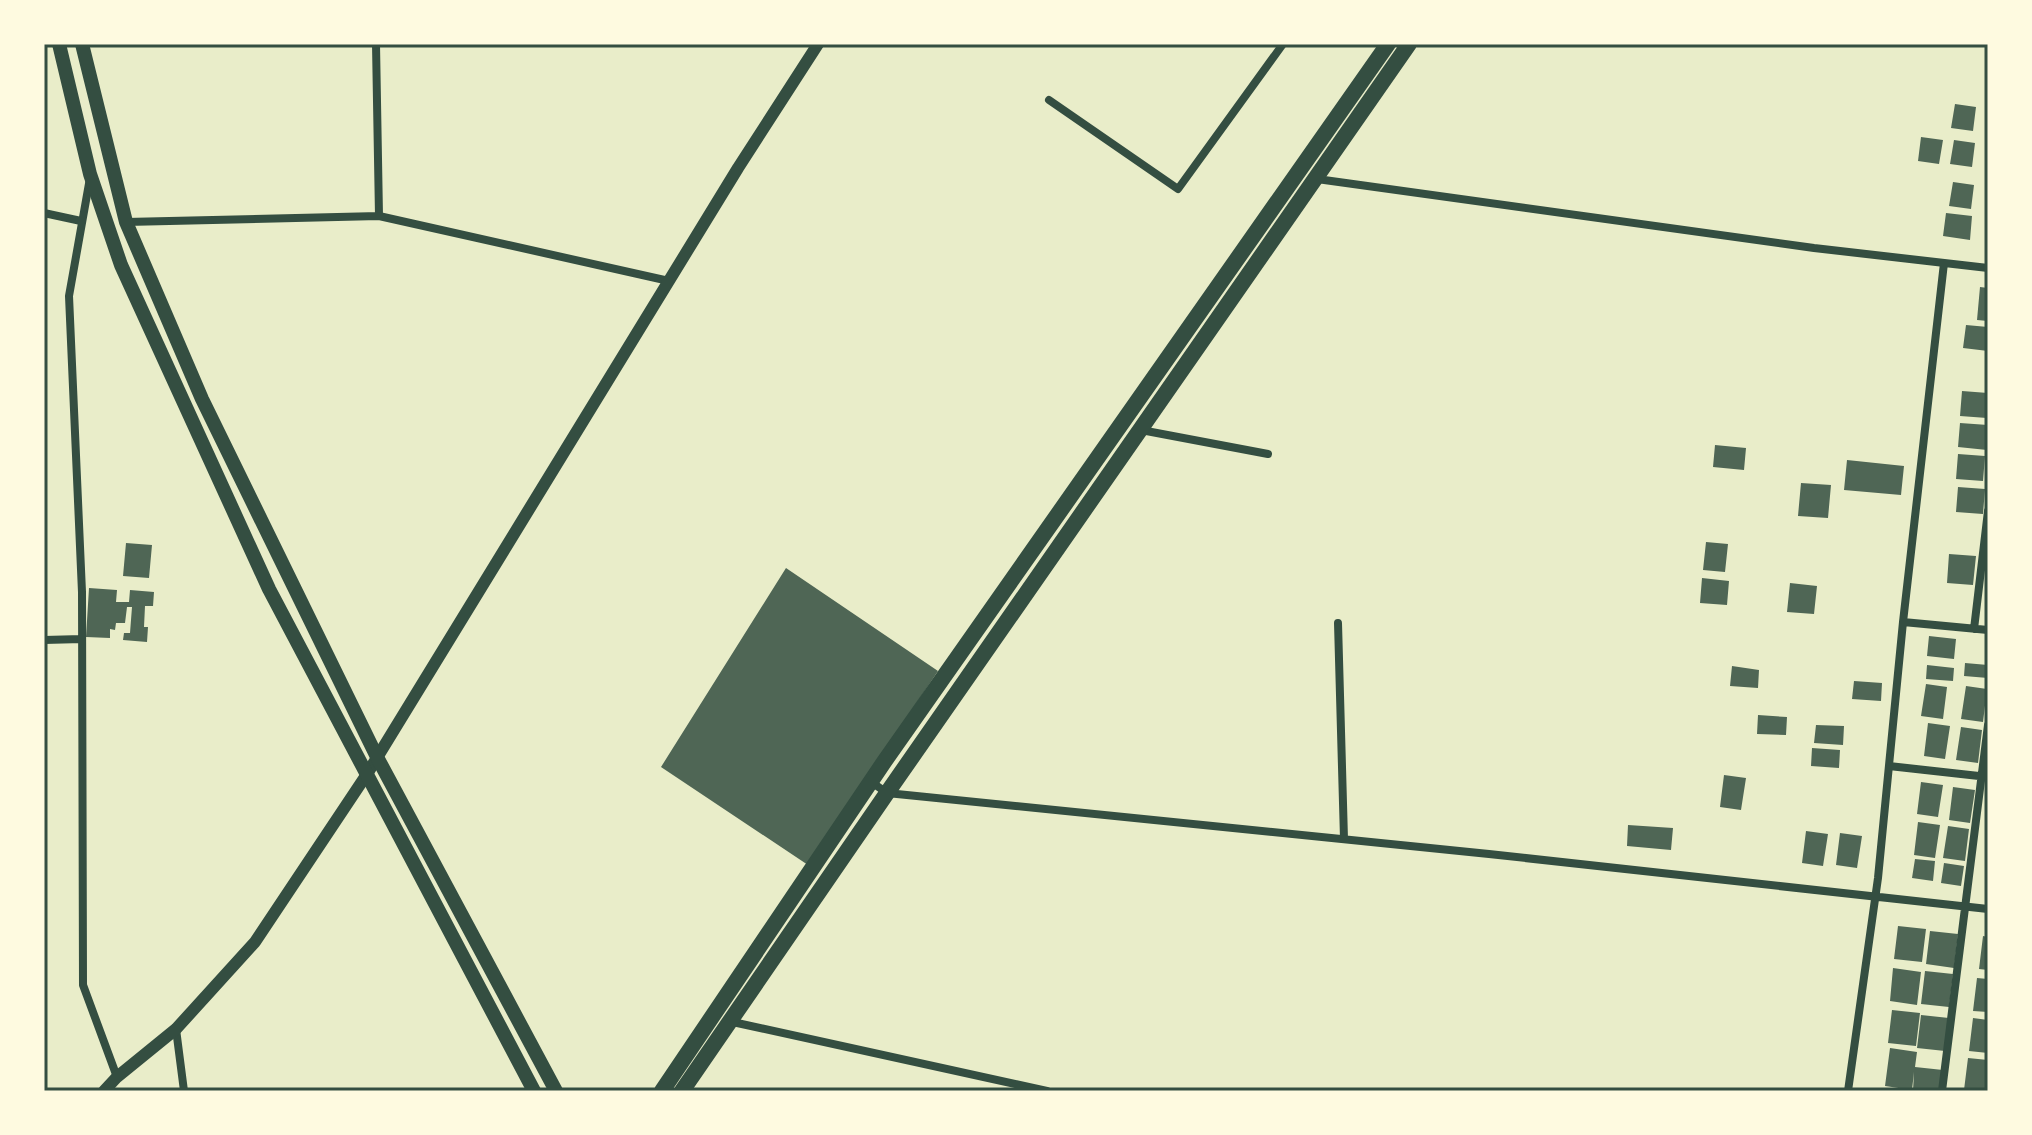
<svg xmlns="http://www.w3.org/2000/svg" width="2032" height="1135" font-family="'IBM Plex Sans',sans-serif">
<style>
.building{fill:#4f6655}
.lines{fill:none;stroke-linecap:round;stroke-linejoin:round}
.minor{stroke:#344e41;stroke-width:8}
.tertiary{stroke:#344e41;stroke-width:12}
.secondary{stroke:#344e41;stroke-width:14}
.primary{stroke:#344e41;stroke-width:16}
.neatline{fill:none;stroke:#344e41;stroke-width:3}
</style>
<rect width="100%" height="100%" fill="#e9edc9"/>
<path class="building" d="M 1955,104 L 1976,107 L 1973,131 L 1951,128 Z
M 1921,137 L 1943,140 L 1939,164 L 1918,161 Z
M 1954,140 L 1975,143 L 1972,167 L 1950,164 Z
M 1953,182 L 1974,185 L 1971,209 L 1949,206 Z
M 1946,213 L 1972,216 L 1970,240 L 1943,236 Z
M 1980,287 L 1988,288 L 1988,321 L 1977,320 Z
M 1966,325 L 1988,327 L 1988,351 L 1963,348 Z
M 1962,391 L 1988,393 L 1987,418 L 1960,416 Z
M 1960,423 L 1988,425 L 1987,450 L 1958,447 Z
M 1715,445 L 1746,448 L 1744,470 L 1713,467 Z
M 1958,454 L 1985,456 L 1983,481 L 1956,479 Z
M 1847,460 L 1904,466 L 1901,495 L 1844,490 Z
M 1801,483 L 1831,485 L 1828,518 L 1798,516 Z
M 1958,487 L 1985,489 L 1983,514 L 1956,512 Z
M 1706,542 L 1728,544 L 1725,572 L 1703,570 Z
M 126,543 L 152,545 L 149,578 L 123,576 Z
M 1949,554 L 1976,556 L 1973,585 L 1947,583 Z
M 786,568 L 938,671 L 808,865 L 661,767 Z
M 1702,578 L 1729,581 L 1727,605 L 1700,603 Z
M 1790,583 L 1817,586 L 1814,614 L 1787,612 Z
M 89,588 L 117,590 L 116,602 L 129,602 L 130,590 L 154,592 L 153,606 L 145,606 L 144,627 L 148,627 L 147,642 L 123,640 L 124,633 L 130,633 L 132,607 L 127,607 L 125,623 L 116,623 L 115,630 L 110,629 L 110,638 L 86,637 Z
M 1929,636 L 1956,639 L 1954,659 L 1927,656 Z
M 1965,663 L 1988,665 L 1988,678 L 1964,676 Z
M 1927,665 L 1954,668 L 1953,681 L 1926,679 Z
M 1732,666 L 1759,670 L 1758,688 L 1730,686 Z
M 1854,681 L 1882,683 L 1881,701 L 1852,699 Z
M 1926,684 L 1947,687 L 1943,719 L 1921,716 Z
M 1966,686 L 1987,689 L 1983,722 L 1961,719 Z
M 1758,715 L 1787,717 L 1786,735 L 1757,734 Z
M 1928,723 L 1950,726 L 1945,759 L 1924,756 Z
M 1816,725 L 1844,726 L 1843,745 L 1814,743 Z
M 1961,727 L 1982,730 L 1978,763 L 1956,760 Z
M 1812,748 L 1840,750 L 1839,768 L 1811,766 Z
M 1724,775 L 1746,778 L 1741,810 L 1720,807 Z
M 1921,782 L 1943,785 L 1938,817 L 1917,814 Z
M 1953,787 L 1975,790 L 1970,823 L 1949,820 Z
M 1918,822 L 1940,825 L 1935,858 L 1914,855 Z
M 1628,825 L 1673,828 L 1671,850 L 1627,846 Z
M 1948,826 L 1969,829 L 1965,861 L 1943,858 Z
M 1806,831 L 1828,834 L 1823,866 L 1802,863 Z
M 1840,833 L 1862,836 L 1857,868 L 1836,865 Z
M 1915,859 L 1935,861 L 1933,881 L 1912,878 Z
M 1944,863 L 1964,866 L 1961,886 L 1941,883 Z
M 1898,926 L 1926,929 L 1922,962 L 1894,959 Z
M 1930,931 L 1958,934 L 1954,968 L 1926,964 Z
M 1983,936 L 1988,937 L 1988,970 L 1979,969 Z
M 1893,968 L 1921,972 L 1917,1005 L 1890,1001 Z
M 1925,971 L 1953,974 L 1949,1007 L 1921,1004 Z
M 1977,978 L 1988,979 L 1988,1012 L 1973,1011 Z
M 1892,1010 L 1920,1013 L 1916,1046 L 1888,1043 Z
M 1921,1015 L 1949,1018 L 1945,1051 L 1917,1048 Z
M 1973,1018 L 1988,1020 L 1988,1053 L 1969,1051 Z
M 1890,1048 L 1917,1052 L 1915,1067 L 1943,1070 L 1940,1091 L 1913,1091 L 1914,1072 L 1912,1090 L 1885,1086 Z
M 1968,1058 L 1988,1060 L 1988,1091 L 1964,1090 Z"/>
<g class="lines">
<path class="minor" d="M 376,44 L 379,216
M 1049,100 L 1178,189 L 1283,44
M 90,178 L 69,296 L 82,592 L 83,985 L 117,1077
M 1317,179 L 1814,248 L 1988,268
M 44,213 L 81,221
M 126,222 L 379,216 L 669,281
M 1141,430 L 1268,454
M 1903,622 L 1988,630
M 1338,623 L 1344,839
M 1974,629 L 1988,511
M 44,640 L 82,639
M 1889,766 L 1988,777
M 870,781 L 887,793 L 1489,854 L 1988,909
M 728,1021 L 1047,1091
M 176,1029 L 184,1091
M 1848,1091 L 1878,878 L 1903,622 L 1944,263
M 1942,1091 L 1988,725"/>
<path class="tertiary" d="M 104,1091 L 117,1077 L 176,1029 L 255,942 L 367,774 L 738,168 L 818,44"/>
<path class="secondary" d="M 59,44 L 90,174 L 121,265 L 269,589 L 534,1091
M 82,44 L 126,222 L 202,399 L 377,757 L 556,1091"/>
<path class="primary" d="M 662,1091 L 884,762 L 1388,44
M 682,1091 L 887,793 L 1409,44"/>
</g>
<rect width="2032" height="1135" fill="none" stroke="#fefae0" stroke-width="92"/>
<rect x="46" y="46" width="1940" height="1043" class="neatline"/>
</svg>
